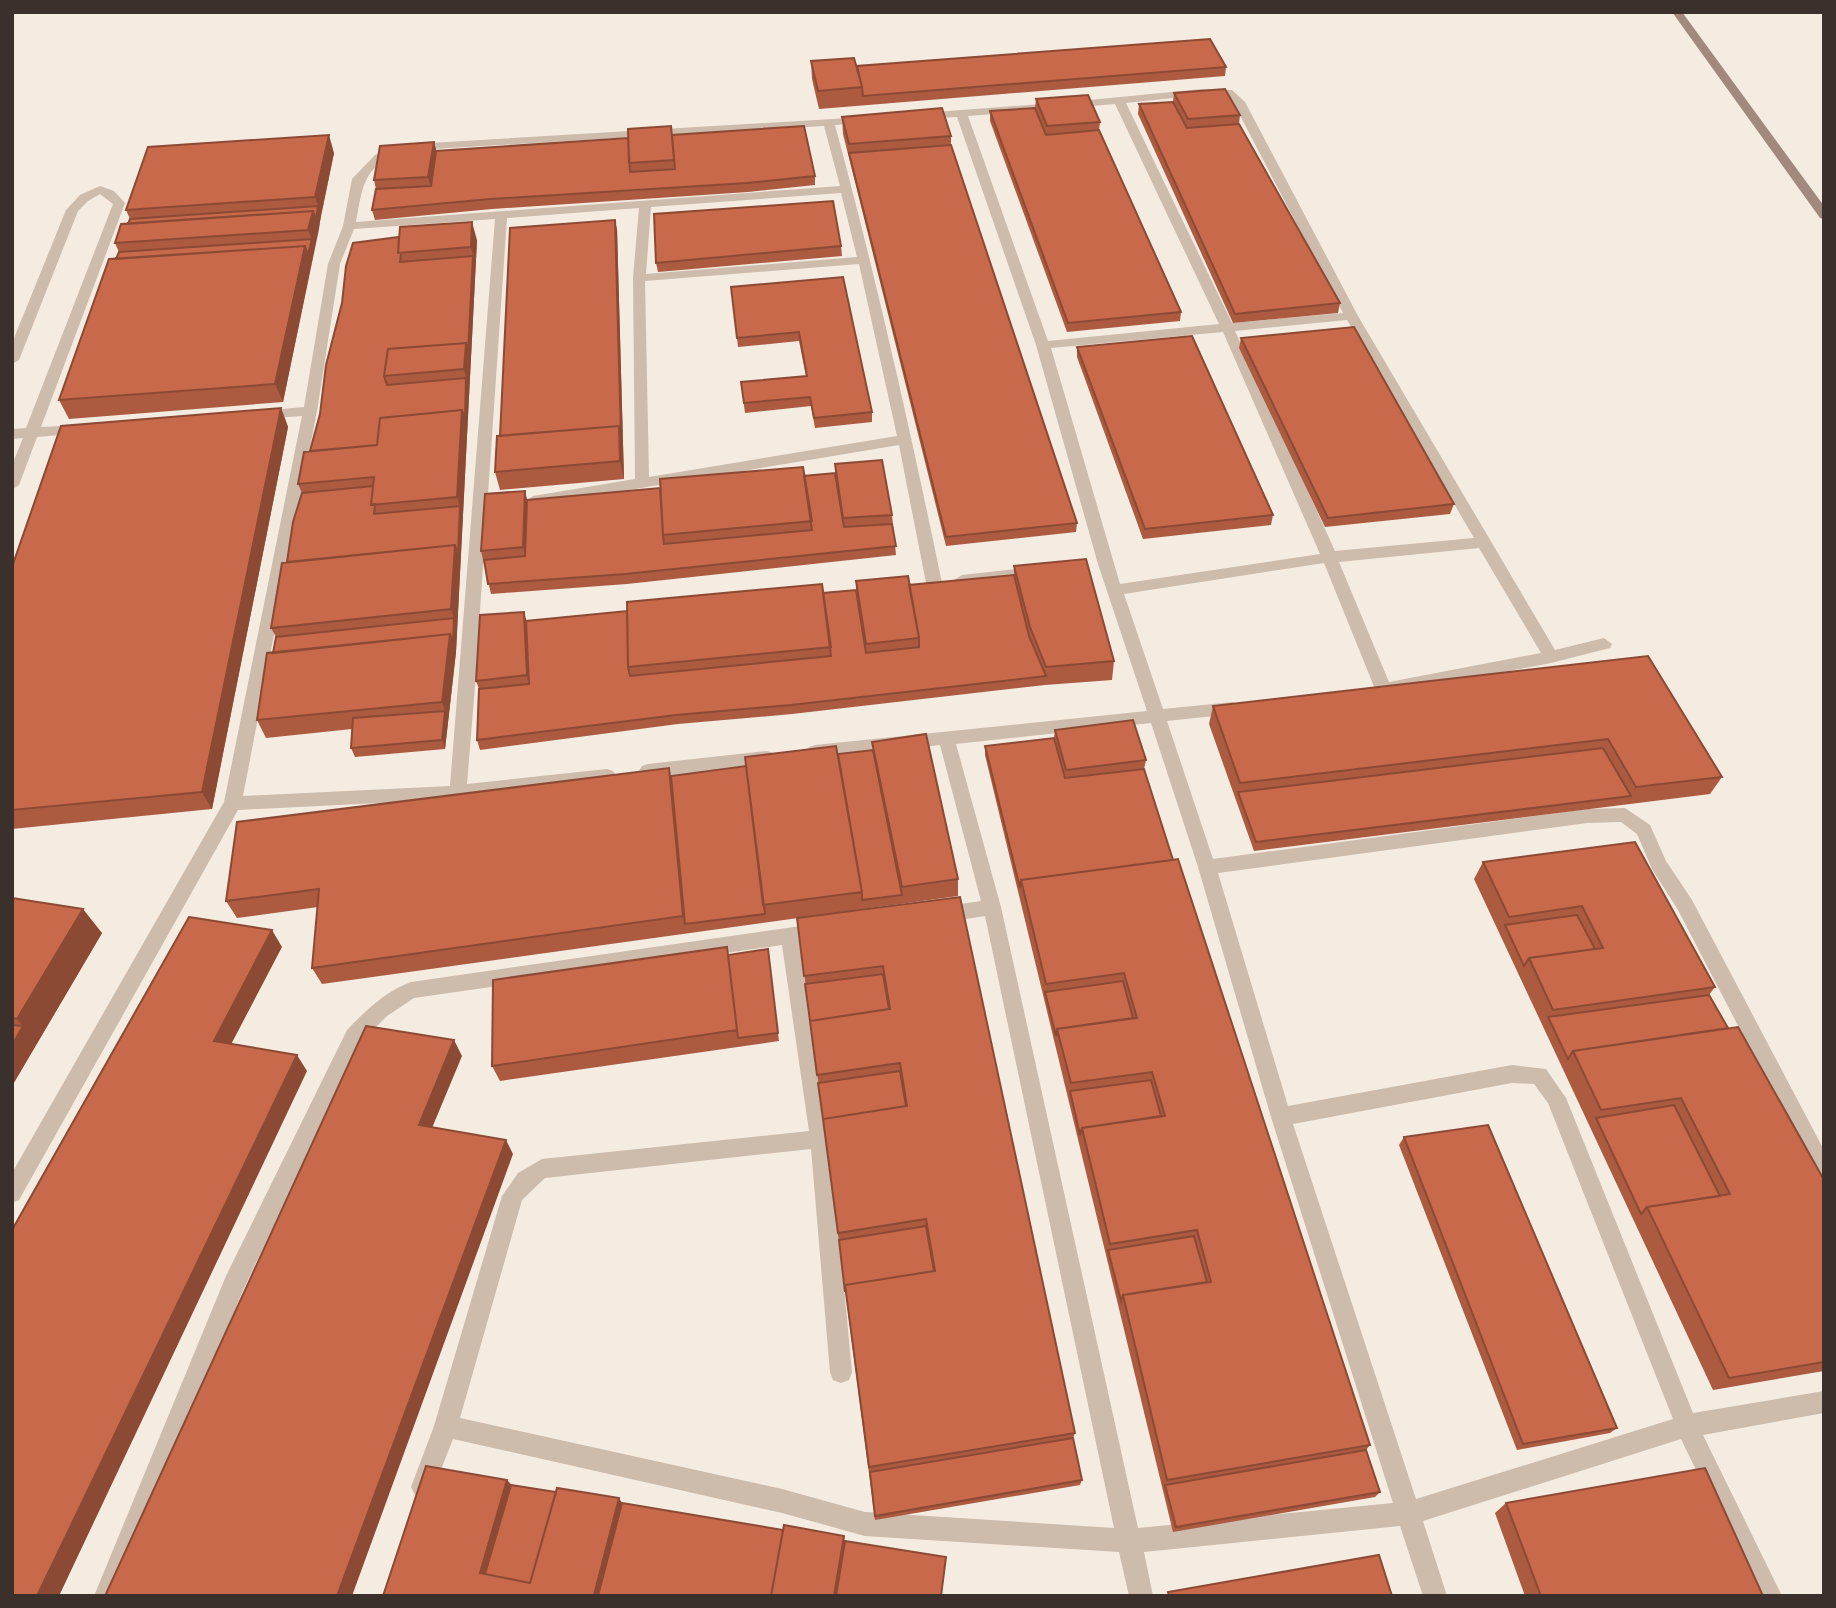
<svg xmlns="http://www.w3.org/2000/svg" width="1836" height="1608" font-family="Inter,sans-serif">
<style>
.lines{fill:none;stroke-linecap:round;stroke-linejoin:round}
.street{fill:#cdbbac;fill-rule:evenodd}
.secondary{fill:#a18a7d;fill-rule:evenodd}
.wall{fill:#ac5a40}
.shaded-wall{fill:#8c4a34}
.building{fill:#c8694b;stroke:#8c4a34;stroke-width:2}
</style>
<rect width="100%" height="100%" fill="#f4ebe1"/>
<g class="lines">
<path class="street" d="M 1202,89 L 1232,90 L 1245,102 L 1358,316 L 1555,650 L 1604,638 L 1612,644 L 1610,648 L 1551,663 L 1383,695 L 1375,689 L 1324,563 L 1124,594 L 1163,709 L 1233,702 L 1241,708 L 1233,714 L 1167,721 L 1213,859 L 1587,809 L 1625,808 L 1650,825 L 1666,861 L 1692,900 L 1824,1150 L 1824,1181 L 1817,1178 L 1678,910 L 1652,869 L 1637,834 L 1621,822 L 1587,823 L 1218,873 L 1288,1106 L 1512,1065 L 1546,1069 L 1566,1098 L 1693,1413 L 1824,1391 L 1824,1413 L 1703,1435 L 1782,1596 L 1757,1596 L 1681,1439 L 1423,1521 L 1447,1596 L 1423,1596 L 1400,1526 L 1144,1552 L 1153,1596 L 1129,1596 L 1119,1552 L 865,1536 L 782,1513 L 453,1439 L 431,1495 L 423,1499 L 415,1495 L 411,1487 L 434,1426 L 502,1196 L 518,1173 L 542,1159 L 809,1131 L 782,945 L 414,998 L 387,1016 L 361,1042 L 243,1290 L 118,1596 L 94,1596 L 226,1276 L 347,1030 C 365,1011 386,991 411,982 L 822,923 L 829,925 L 831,931 L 829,937 L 800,942 L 830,1139 L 852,1372 L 849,1380 L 841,1383 L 833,1380 L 830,1372 L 811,1149 L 545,1178 L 522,1200 L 460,1418 L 782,1489 L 865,1512 L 1114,1528 L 985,916 L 940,923 L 933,920 L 931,915 L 933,910 L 940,907 L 981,901 L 940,745 L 815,759 L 809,757 L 806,752 L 809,747 L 815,745 L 1147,711 L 1098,564 L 1036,345 L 957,117 L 922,119 L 916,116 L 922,113 L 1041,104 L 1047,107 L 1041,110 L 968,116 L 1048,341 L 1219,324 L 1115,104 L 1069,108 L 1063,105 L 1069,102 ZM 1202,95 L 1225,95 L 1234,104 L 1343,313 L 1232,323 L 1126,103 ZM 1347,320 L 1474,538 L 1335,551 L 1235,331 ZM 1223,332 L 1320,554 L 1120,584 L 1051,348 ZM 1479,548 L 1541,653 L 1389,682 L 1339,562 ZM 1151,723 L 1198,867 L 1271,1117 L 1393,1503 L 1138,1528 L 1001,907 L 956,744 ZM 1512,1083 L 1534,1084 L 1548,1103 L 1673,1419 L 1416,1499 L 1293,1124 Z
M 866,117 L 872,120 L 870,122 L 835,125 C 876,277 910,428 942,583 L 939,587 L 929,587 L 926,583 L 899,445 L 533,506 L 528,504 L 526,501 L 533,496 L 635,479 L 633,278 L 639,208 L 507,218 L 479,625 L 502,623 L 510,629 L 502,635 L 479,637 L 467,784 L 607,769 L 613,771 L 616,776 L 613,781 L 607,783 L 458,799 L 238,810 L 19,1200 L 12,1203 L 12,1173 L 224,802 L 302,416 L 261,419 L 254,415 L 261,411 L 304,407 L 328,264 L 343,226 L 352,179 L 375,155 L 396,145 ZM 824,126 L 840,186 L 356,222 C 363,185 362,171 398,151 ZM 841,193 L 857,257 L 646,274 L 651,207 ZM 495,219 L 450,786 L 243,796 L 317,411 L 340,264 L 354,229 ZM 859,264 L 897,436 L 649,477 L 645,281 Z
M 100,186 L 114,191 L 125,203 L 41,427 L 83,425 L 90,429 L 83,433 L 37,437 L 19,485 L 12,490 L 12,465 L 23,438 L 12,439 L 12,429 L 26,428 L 113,204 L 100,194 L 88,201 L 78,211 L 19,360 L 12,364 L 12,343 L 66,210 L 80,195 Z
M 1035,567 L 1043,572 L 1040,576 L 962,585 L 954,580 L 962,575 Z
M 767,751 L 773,753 L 776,758 L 773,763 L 767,765 L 648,778 L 642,776 L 639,771 L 642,766 L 648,764 Z"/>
<path class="secondary" d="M 1672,12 L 1682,12 L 1824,206 L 1824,219 L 1820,218 Z"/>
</g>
<path class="wall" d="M 811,61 L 857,66 L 1226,67 L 1225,76 L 819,109 L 812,79 Z
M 1174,93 L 1240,115 L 1239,124 L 1340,303 L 1338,313 L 1233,323 L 1138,114 L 1139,104 L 1173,102 Z
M 1036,99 L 1100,122 L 1099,130 L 1181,312 L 1180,321 L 1067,332 L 990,121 L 990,111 L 1035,108 Z
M 842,117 L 951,136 L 951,145 L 1077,523 L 1076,532 L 946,546 L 843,134 Z
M 672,135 L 815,176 L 815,185 L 748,192 L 492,209 L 375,220 L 372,210 L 376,189 L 374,180 L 434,142 L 436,151 Z
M 334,153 L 283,402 L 69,419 L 59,400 L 119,252 L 115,243 L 128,224 L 130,219 L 126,210 Z
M 617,229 L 624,479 L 500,490 L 495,472 L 500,436 Z
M 399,237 L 477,240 L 456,652 L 445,749 L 355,757 L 351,748 L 352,729 L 266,738 L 257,720 L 273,653 L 276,637 L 271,628 L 302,493 L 298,484 L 310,451 Z
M 841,246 L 842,256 L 658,272 L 656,263 Z
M 843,277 L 872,412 L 872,422 L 815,428 L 811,406 L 745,413 L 741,382 L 806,376 L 799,341 L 738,347 L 731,287 Z
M 1241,338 L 1454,504 L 1450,514 L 1325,527 L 1239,348 Z
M 1077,347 L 1273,515 L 1271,525 L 1143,539 L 1077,357 Z
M 281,408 L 288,427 L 212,809 L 12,829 L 12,567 Z
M 835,464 L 892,515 L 896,555 L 627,584 L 491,594 L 481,551 L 525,491 L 527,500 L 835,473 Z
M 1014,566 L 1114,661 L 1112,680 L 1045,685 L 792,714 L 678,724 L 480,750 L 477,740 L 479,689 L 476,681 L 526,621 L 856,590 L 856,581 L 909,585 L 1014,575 Z
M 1648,656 L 1722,777 L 1710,794 L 1254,851 L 1209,724 L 1213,706 Z
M 1055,730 L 1146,760 L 1144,769 L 1173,860 L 1370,1445 L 1366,1450 L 1380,1492 L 1375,1497 L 1173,1532 L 985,755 L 985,746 L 1054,738 Z
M 872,742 L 958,879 L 958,896 L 322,984 L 312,968 L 318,907 L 237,918 L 226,901 L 669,768 L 671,776 L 873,750 Z
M 1635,842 L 1715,987 L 1709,995 L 1728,1029 L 1824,1180 L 1824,1371 L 1713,1390 L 1474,879 L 1483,862 Z
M 960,897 L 1075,1433 L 1073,1438 L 1082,1480 L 1080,1485 L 875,1520 L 797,918 Z
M 12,898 L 102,933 L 12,1086 Z
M 768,949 L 779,1041 L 500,1081 L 492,1066 L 728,955 Z
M 1404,1137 L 1617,1428 L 1610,1433 L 1517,1450 L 1399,1145 Z
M 1506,1503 L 1763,1596 L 1525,1596 L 1495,1513 Z"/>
<path class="shaded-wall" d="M 329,135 L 334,153 L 321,215 L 315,197 Z
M 434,142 L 439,160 L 433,196 L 428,177 Z
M 318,206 L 321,215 L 319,229 L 316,220 Z
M 313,211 L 319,229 L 283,402 L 275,384 L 305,246 L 312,239 L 308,230 Z
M 615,220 L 617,229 L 624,479 L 620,461 Z
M 472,222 L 477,240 L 456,652 L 445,749 L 442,740 L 445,711 L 442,702 L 450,634 L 454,618 L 451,609 L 455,545 L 460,506 L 457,497 L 462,410 L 466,378 L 464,369 L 473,256 L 471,247 Z
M 281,408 L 288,427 L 212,809 L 202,792 Z
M 525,491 L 529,509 L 528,566 L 523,547 Z
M 524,612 L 529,630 L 532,693 L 527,675 Z
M 83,909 L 102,933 L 12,1086 L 12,1045 L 23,1026 L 17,1019 Z
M 272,930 L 282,947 L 225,1056 L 214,1041 Z
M 454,1040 L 462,1056 L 427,1140 L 419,1125 Z
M 297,1055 L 307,1071 L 59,1596 L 37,1596 Z
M 506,1140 L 513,1154 L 352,1596 L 337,1596 Z
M 507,1480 L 516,1490 L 490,1579 L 480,1573 Z
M 619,1498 L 625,1508 L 603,1596 L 594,1595 Z
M 844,1536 L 845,1546 L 837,1596 L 834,1596 Z"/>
<path class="building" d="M 1210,39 L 1226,67 L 863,96 L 862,87 L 857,66 Z
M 854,58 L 862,87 L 818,91 L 811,61 Z
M 1225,89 L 1240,115 L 1188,119 L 1174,93 Z
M 1088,95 L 1100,122 L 1047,126 L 1036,99 Z
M 1173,102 L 1187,128 L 1239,124 L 1340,303 L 1235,314 L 1139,104 Z
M 942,108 L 951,136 L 849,144 L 842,117 Z
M 1035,108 L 1046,135 L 1099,130 L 1181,312 L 1068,323 L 990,111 Z
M 671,126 L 674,160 L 629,163 L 628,129 Z
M 804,126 L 815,176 L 747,183 L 490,199 L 372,210 L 376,189 L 431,186 L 436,151 L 628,138 L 630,172 L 675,169 L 672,135 Z
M 329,135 L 315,197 L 126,210 L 148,147 Z
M 434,142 L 428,177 L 374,180 L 380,146 Z
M 951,145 L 1077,523 L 946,537 L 849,153 Z
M 833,201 L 841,246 L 656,263 L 654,214 Z
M 318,206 L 316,220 L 313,211 L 128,224 L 130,219 Z
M 313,211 L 308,230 L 115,243 L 121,224 Z
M 615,220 L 621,435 L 619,426 L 500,436 L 510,228 Z
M 472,222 L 471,247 L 398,253 L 400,227 Z
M 399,237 L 398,253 L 401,253 L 400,262 L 473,256 L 468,352 L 466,343 L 388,349 L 384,376 L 387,385 L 466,378 L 465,419 L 462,410 L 380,418 L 377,445 L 310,451 L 320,414 L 326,365 L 342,303 L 346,266 L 353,243 Z
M 312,239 L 308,255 L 305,246 L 116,259 L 119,252 Z
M 305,246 L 275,384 L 59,400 L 109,259 Z
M 843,277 L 872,412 L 814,418 L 810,397 L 744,403 L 741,382 L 807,376 L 799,332 L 737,338 L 731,287 Z
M 1354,327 L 1454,504 L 1328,518 L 1241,338 Z
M 1192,336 L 1273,515 L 1145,529 L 1077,347 Z
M 466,343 L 464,369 L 384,376 L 388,349 Z
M 281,408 L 202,792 L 12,810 L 12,567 L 61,426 Z
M 462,410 L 457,497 L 371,505 L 374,477 L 298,484 L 304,452 L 377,445 L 380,418 Z
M 619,426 L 620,461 L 495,472 L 497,436 Z
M 882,460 L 892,515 L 843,518 L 835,464 Z
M 803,467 L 812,521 L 663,535 L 660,479 Z
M 835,473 L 844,527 L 892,524 L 896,546 L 625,574 L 488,584 L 484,560 L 525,556 L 527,500 L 660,488 L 663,535 L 664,544 L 812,530 L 804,476 Z
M 373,486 L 371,505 L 375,504 L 374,514 L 460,506 L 458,555 L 455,545 L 287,562 L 293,522 L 302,493 Z
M 525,491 L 523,547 L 481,551 L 485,494 Z
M 455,545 L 451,609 L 271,628 L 282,563 Z
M 1086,559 L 1114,661 L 1046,667 L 1030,627 L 1014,566 Z
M 1014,575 L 1029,636 L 1046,676 L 791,705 L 676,715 L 477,740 L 479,689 L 529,684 L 526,621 L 627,611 L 628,667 L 630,676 L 831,656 L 823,593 L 856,590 L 866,653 L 919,647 L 919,638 L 909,585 Z
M 908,576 L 919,638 L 866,644 L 856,581 Z
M 822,584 L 831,647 L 628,667 L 627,602 Z
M 524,612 L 527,675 L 476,681 L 480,615 Z
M 454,618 L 453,643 L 450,634 L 273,653 L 276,637 Z
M 450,634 L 442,702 L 257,720 L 267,653 Z
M 1648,656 L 1722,777 L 1636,787 L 1608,739 L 1240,783 L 1213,706 Z
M 445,711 L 442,740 L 351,748 L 353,718 Z
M 1133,720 L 1146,760 L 1066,770 L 1055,730 Z
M 926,734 L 958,879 L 902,887 L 872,742 Z
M 1054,738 L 1065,778 L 1144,769 L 1173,860 L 1021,880 L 1020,888 L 985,746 Z
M 836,746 L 862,892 L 763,905 L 745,757 Z
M 1603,748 L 1631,796 L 1256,842 L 1238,792 Z
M 873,750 L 902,895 L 862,900 L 862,892 L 838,754 Z
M 746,766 L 765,914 L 685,924 L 671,776 Z
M 669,768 L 683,916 L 312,968 L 319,889 L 226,901 L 237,822 Z
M 1635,842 L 1715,987 L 1553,1010 L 1529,958 L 1603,948 L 1582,906 L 1509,917 L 1483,862 Z
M 1178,859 L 1370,1445 L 1167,1480 L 1123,1295 L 1211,1282 L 1197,1230 L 1110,1244 L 1082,1128 L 1165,1116 L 1152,1072 L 1071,1083 L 1057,1029 L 1137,1018 L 1124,973 L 1046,984 L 1021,880 Z
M 960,897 L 1075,1433 L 869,1467 L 845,1285 L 935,1271 L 926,1219 L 838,1233 L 823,1119 L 907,1106 L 900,1063 L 817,1075 L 810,1021 L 890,1009 L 883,966 L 804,976 L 797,918 Z
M 12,898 L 83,909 L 17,1019 L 12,1018 Z
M 1577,915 L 1595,949 L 1529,958 L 1524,966 L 1505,925 Z
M 189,917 L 272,930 L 214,1041 L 297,1055 L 37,1596 L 12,1596 L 12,1230 Z
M 727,947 L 737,1030 L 492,1066 L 493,980 Z
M 768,949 L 778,1033 L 738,1038 L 728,955 Z
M 883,974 L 889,1009 L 810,1021 L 811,1028 L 805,984 Z
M 1123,981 L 1133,1018 L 1057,1029 L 1056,1036 L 1045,992 Z
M 1709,995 L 1728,1028 L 1573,1051 L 1568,1059 L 1548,1017 Z
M 12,1025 L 23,1026 L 12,1045 Z
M 366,1026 L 454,1040 L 419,1125 L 506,1140 L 337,1596 L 105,1596 Z
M 1738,1027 L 1824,1180 L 1824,1362 L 1729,1378 L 1647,1207 L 1730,1194 L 1681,1098 L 1601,1110 L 1573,1051 Z
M 900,1071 L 906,1106 L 823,1119 L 824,1126 L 818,1083 Z
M 1151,1080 L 1161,1116 L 1082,1128 L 1080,1135 L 1070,1091 Z
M 1674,1105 L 1720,1196 L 1647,1207 L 1641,1214 L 1596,1118 Z
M 1488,1125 L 1617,1428 L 1523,1444 L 1404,1137 Z
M 926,1226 L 934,1271 L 845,1285 L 845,1292 L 839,1240 Z
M 1194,1236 L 1207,1282 L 1123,1295 L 1121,1301 L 1108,1250 Z
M 1073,1438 L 1082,1480 L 875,1516 L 870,1472 Z
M 1366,1450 L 1380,1492 L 1176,1527 L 1165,1485 Z
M 426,1466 L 507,1480 L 480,1573 L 530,1583 L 557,1488 L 619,1498 L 594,1595 L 599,1596 L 383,1596 Z
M 1705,1468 L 1763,1596 L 1541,1596 L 1506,1503 Z
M 511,1485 L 556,1492 L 530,1583 L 485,1574 Z
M 622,1503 L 783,1530 L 771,1596 L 598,1596 Z
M 784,1525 L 844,1536 L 834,1596 L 771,1596 Z
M 845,1541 L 946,1557 L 941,1596 L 836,1596 Z
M 1379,1555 L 1392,1596 L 1169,1596 L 1168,1592 Z"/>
<rect width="1836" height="1608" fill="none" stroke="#3b302b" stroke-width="28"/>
</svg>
